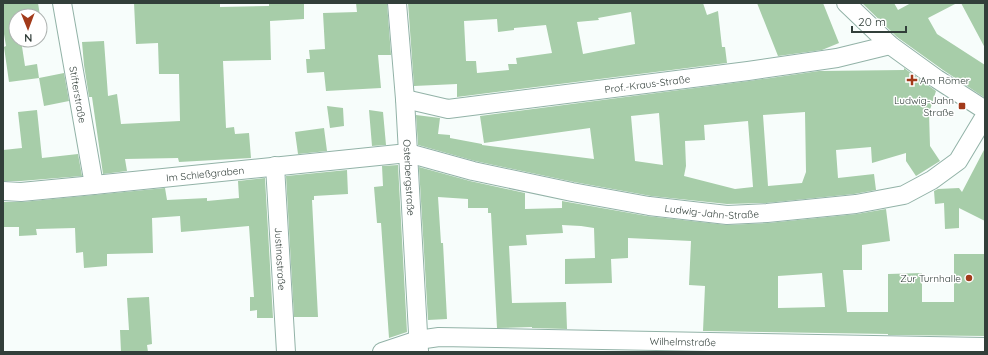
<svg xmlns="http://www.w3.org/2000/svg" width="988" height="355" font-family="Quicksand,sans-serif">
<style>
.building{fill:#a7cda9;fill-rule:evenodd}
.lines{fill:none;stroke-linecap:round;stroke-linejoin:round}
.minor-casing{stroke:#92b2a7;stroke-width:20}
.minor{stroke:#fff;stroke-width:18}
.poi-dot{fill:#a23a1a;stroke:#fff;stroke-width:1.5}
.labels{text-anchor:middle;stroke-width:3;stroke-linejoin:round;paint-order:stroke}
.poi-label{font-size:10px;fill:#323f3a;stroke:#fff;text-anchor:end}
.street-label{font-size:10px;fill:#323f3a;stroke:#fff}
</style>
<rect width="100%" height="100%" fill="#f7fdfb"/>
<path class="building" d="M 3,3 L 38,3 L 41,22 L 40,22 L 40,16 L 16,16 L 16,40 L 21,40 L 25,66 L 37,64 L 39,78 L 9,82 L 4,47 L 6,46 L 3,28 Z
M 134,3 L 220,3 L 220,7 L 269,6 L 269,3 L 304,3 L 304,19 L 270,21 L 271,60 L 223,61 L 226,128 L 234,127 L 235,134 L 249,133 L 251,158 L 179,162 L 178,158 L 125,159 L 127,171 L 103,174 L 92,97 L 89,97 L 84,65 L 82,42 L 104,41 L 108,96 L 117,94 L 121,124 L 180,121 L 179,74 L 159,74 L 158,43 L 136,44 Z
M 356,3 L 387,3 L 391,55 L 378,55 L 381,88 L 326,91 L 324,72 L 307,73 L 306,59 L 310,59 L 309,50 L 325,49 L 323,13 L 357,12 Z
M 408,3 L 703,3 L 707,15 L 718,11 L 722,47 L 725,47 L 727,63 L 457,97 L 457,84 L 414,86 ZM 631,12 L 635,44 L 583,54 L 577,22 L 599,20 L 598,18 ZM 497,19 L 498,32 L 514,30 L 514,28 L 546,25 L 552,53 L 516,58 L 517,64 L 508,64 L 509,70 L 477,73 L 476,61 L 466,61 L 464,21 Z
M 757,3 L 823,3 L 839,43 L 822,50 L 778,56 Z
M 862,3 L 894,3 L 898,10 L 911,3 L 957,3 L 928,18 L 937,34 L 985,65 L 985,98 L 943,70 L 897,37 Z
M 961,3 L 985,3 L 985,48 Z
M 904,68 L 936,91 L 929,113 L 930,146 L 940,161 L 916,176 L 906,161 L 906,153 L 872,163 L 871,147 L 836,150 L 838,178 L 874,174 L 876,190 L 854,194 L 766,203 L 727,204 L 651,196 L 574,182 L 475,161 L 418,145 L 416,115 L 440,118 L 438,134 L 450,135 L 450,138 L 482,144 L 482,145 L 594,159 L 590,128 L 484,143 L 480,116 L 749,81 L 819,71 L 904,70 ZM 805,112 L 806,172 L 802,183 L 768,186 L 763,115 ZM 659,113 L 663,165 L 635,161 L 631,116 ZM 748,121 L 753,187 L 735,189 L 684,176 L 686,166 L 685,141 L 705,140 L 704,125 Z
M 64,73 L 69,101 L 44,106 L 39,78 Z
M 327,106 L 343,108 L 344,126 L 330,128 Z
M 37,110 L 42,158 L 78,154 L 82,176 L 21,181 L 3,181 L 3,150 L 22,148 L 18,112 Z
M 369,110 L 383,112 L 386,145 L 372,146 Z
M 324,128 L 327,151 L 298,154 L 295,132 Z
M 985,148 L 985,221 L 959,208 L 959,228 L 945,229 L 944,203 L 935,204 L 934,191 L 938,189 L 959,188 L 962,192 Z
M 398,165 L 407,332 L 389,338 L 381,223 L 377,223 L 374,187 L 383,186 L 382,166 Z
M 419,167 L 470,181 L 525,193 L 525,209 L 562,208 L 562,201 L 647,216 L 727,225 L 768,223 L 857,214 L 886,209 L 890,241 L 862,245 L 862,270 L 843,270 L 847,312 L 888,312 L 888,274 L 922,273 L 922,302 L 954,302 L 954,254 L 985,254 L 985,336 L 888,335 L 888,334 L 703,331 L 705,286 L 689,285 L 691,241 L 628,238 L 628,258 L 611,259 L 612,283 L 565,284 L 565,259 L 595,258 L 594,228 L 581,226 L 562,225 L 563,233 L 526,235 L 527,245 L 509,246 L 512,303 L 566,302 L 567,329 L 532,328 L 532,327 L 497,328 L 491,213 L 488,213 L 488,208 L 468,208 L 468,199 L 438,197 L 441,243 L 443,243 L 447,319 L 428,320 ZM 822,273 L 825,307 L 778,308 L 778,276 Z
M 347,170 L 348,194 L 314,196 L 314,200 L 312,200 L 318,317 L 294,317 L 286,176 Z
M 265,178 L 273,318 L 257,318 L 257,310 L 250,311 L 250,297 L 254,297 L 249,226 L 181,232 L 180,216 L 152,218 L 153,253 L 107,254 L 107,266 L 84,268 L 83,252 L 76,253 L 75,228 L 36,229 L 37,235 L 19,236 L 19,227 L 3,227 L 3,202 L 22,202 L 165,188 L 167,200 L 207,198 L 207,201 L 239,198 L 238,181 Z
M 149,297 L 152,344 L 147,345 L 148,352 L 121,352 L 120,330 L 129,330 L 127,298 Z"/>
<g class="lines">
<defs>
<g id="minor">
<path id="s1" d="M 62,3 L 94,185"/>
<path id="s2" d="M 397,3 L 405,99 L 419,351"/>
<path d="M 846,3 L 890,45 L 937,79 L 985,110"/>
<path id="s3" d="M 405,99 L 448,109 L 748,71 L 837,58 L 890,45"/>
<path id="s4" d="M 275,166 L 286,352"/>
<path id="s5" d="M 3,191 L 21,192 L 94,185 L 408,153 L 473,171 L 572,192 L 649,206 L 727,215 L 767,213 L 856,204 L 904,195 L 932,180 L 958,161 L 985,116"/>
<path id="s6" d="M 382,352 L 418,340 L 439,337 L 985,347"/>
</g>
</defs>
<use href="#minor" class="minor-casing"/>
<use href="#minor" class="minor"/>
</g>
<g class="poi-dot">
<path d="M910 74h4v4h4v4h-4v4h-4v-4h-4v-4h4z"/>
<rect x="958" y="102" width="8" height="8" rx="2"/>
<circle cx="969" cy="278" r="4"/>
</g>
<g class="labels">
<g class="poi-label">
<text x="920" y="84" text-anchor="start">Am Römer</text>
<text x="954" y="104">Ludwig-Jahn<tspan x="954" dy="12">Straße</tspan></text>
<text x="961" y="282">Zur Turnhalle</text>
</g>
<g class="street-label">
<text dy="4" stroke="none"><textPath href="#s3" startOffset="245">Prof.-Kraus-Straße</textPath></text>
<text dy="4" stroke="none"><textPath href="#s1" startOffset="93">Stifterstraße</textPath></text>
<text dy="4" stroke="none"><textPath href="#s5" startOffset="203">Im Schießgraben</textPath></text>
<text dy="4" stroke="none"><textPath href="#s2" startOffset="175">Osterbergstraße</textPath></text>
<text dy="4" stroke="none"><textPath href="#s5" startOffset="717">Ludwig-Jahn-Straße</textPath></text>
<text dy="4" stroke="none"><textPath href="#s4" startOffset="93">Justinastraße</textPath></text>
<text dy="4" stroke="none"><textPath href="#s6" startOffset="303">Wilhelmstraße</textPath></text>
</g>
</g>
<rect width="988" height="355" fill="none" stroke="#323f3a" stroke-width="8"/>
<g transform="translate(28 28) rotate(179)"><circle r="19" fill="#ffffff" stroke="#adb2b0"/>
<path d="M0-3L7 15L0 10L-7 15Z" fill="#a23a1a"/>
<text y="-6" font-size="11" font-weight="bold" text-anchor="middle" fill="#323f3a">N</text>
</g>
<path d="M852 26v6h54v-6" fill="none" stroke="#323f3a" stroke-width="2"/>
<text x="858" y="26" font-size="12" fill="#323f3a" stroke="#ffffff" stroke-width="3" paint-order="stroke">20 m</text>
</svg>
